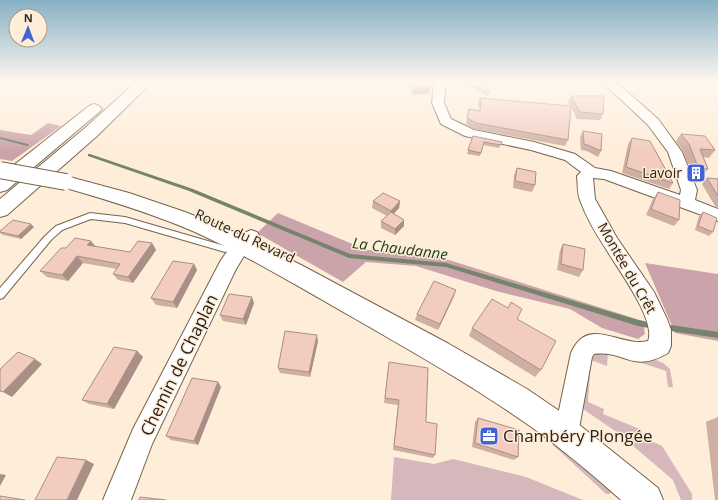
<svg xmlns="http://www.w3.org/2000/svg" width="718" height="500" font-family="'Open Sans',sans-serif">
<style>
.green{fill:#d5b7bc}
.forest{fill:#caa4aa}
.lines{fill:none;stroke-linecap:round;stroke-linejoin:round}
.stream{fill:#76836d;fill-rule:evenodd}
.lane-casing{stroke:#75644e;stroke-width:2}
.street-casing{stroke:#75644e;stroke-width:2}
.secondary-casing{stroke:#75644e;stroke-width:2}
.highway-casing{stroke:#75644e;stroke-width:2}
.lane{fill:#fff;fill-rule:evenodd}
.street{fill:#fff;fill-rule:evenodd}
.secondary{fill:#fff;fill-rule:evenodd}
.highway{fill:#fff;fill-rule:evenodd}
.secondary-bridge-casing{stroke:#75644e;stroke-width:18;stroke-linecap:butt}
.secondary-bridge{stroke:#fff;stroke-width:16}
.wall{fill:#cfafa4}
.shaded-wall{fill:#a98f86}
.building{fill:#f1ccbf;stroke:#a98f86}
.labels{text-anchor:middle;stroke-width:3;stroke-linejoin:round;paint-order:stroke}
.poi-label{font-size:14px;fill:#2a231a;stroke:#feedd9;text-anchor:end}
.street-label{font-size:14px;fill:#2a231a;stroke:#feedd9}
.water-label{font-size:15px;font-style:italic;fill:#1b3b13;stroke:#feedd9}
.near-street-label{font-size:17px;fill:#2a231a;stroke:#feedd9}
.near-poi-label{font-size:17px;fill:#2a231a;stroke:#feedd9;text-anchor:start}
</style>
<rect width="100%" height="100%" fill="#feedd9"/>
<path class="green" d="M 606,348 L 644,359 L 654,359 L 663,363 L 670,369 L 673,387 L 668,387 L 666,371 L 608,352 L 607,366 L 591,360 L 588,402 L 604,409 L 603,414 L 642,430 L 642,437 L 662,446 L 692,494 L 692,500 L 681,500 L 673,480 L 618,433 L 583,409 L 588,358 L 594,351 Z
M 551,439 L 612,488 L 610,494 L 606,494 L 552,444 Z
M 394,457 L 434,464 L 453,459 L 526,477 L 583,500 L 391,500 Z"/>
<path class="forest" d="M 48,123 L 61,126 L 12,161 L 0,159 L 0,130 L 31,135 Z
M 278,213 L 367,250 L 430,254 L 643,321 L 645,334 L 638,339 L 602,328 L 570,309 L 496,291 L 416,266 L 366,262 L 343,282 L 257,233 Z
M 645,263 L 718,274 L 718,341 L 675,333 Z"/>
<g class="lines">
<path class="stream" d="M 0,137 L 28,144 L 29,145 L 27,146 L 0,139 Z
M 88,154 L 90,154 L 193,189 L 350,254 L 446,263 L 638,320 L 654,323 L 656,324 L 657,326 L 656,328 L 654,329 L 638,326 L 446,267 L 349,258 L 189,191 L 88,156 Z
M 664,324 L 718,332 L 718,338 L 664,330 L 662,329 L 661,327 L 662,325 Z"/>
<defs>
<path id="lane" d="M 90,213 L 125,217 L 225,246 L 241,243 L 245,246 L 241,249 L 225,252 L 125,223 L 91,219 L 62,230 L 51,240 L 3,298 L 0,299 L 0,288 L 45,236 L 56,226 Z"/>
<path id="street" d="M 434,82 L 446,82 L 444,103 L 451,119 L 474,130 L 534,142 L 575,154 L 595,168 L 611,171 L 680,195 L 681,190 L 668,152 L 648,125 L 615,94 L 600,82 L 614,82 L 623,88 L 658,119 L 682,152 L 697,190 L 695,200 L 718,209 L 718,221 L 604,179 L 593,178 L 595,199 L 617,238 L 654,292 L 667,319 L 671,330 L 671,346 L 668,353 C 632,374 625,350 594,354 L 592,357 L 578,434 L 575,443 L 566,446 L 557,443 L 554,434 L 571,353 C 588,314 620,348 648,341 C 657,321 617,268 606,249 C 596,234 586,217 580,200 C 577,193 578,183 577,176 L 581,172 L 565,160 L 531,150 L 465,136 L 441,124 L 432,103 Z
M 251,230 L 257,232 L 260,237 L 247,251 L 236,269 L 152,444 L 131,500 L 103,500 L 133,429 L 221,260 C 230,248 237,235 251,230 Z"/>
<path id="secondary" d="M 66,176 L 129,193 L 185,212 L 232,231 L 301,265 L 449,344 L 527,389 L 577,423 L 658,488 L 663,500 L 621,500 C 592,474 562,449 530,426 C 473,386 413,352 352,317 C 301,288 250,257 195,232 C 151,213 105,199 59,186 L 57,182 L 59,178 Z"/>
<path id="highway" d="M 136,82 L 152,82 L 97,136 L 7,215 L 0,217 L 0,199 L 85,128 Z
M 94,104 L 99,106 L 102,109 L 99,112 L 7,190 L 0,192 L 0,176 L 89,106 Z"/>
</defs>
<use href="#lane" class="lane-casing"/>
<use href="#street" class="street-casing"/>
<use href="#secondary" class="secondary-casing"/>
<use href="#highway" class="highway-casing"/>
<use href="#lane" class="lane"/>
<use href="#street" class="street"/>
<use href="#secondary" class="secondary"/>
<use href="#highway" class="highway"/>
<defs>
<path id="secondary-bridge" d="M 0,170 L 66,182"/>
</defs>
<use href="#secondary-bridge" class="secondary-bridge-casing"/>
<use href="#secondary-bridge" class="secondary-bridge"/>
</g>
<path class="wall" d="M 408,82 L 429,82 L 430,93 L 413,95 Z
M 457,82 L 485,82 L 489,93 L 488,96 Z
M 571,96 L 603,114 L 600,120 L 577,119 L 571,107 L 568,140 L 565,146 L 474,129 L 466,124 L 469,109 L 480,111 L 478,104 L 480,98 L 570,106 L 568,102 Z
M 583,131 L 601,151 L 598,157 L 587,151 L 581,150 L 580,137 Z
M 681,134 L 715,150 L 709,158 L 703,157 L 708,169 L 702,176 L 692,174 L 683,151 L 676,141 Z
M 473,136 L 502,142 L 499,148 L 483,145 L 480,156 L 467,154 Z
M 632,138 L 673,183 L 669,189 L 622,173 L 628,144 Z
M 517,168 L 535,185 L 532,192 L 513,188 L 514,175 Z
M 707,178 L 718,179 L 718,208 L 715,206 L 702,184 Z
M 658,192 L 679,220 L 674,226 L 646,215 L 653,199 Z
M 373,201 L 400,201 L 399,208 L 394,214 L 404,226 L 395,235 L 381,228 L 381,221 L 387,216 L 372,208 Z
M 703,212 L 713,232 L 709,236 L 695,230 L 699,216 Z
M 34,227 L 21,239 L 3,235 L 0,233 L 0,231 Z
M 152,243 L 156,250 L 133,283 L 118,280 L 113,274 L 117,269 L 83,263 L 68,281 L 47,277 L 40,271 L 66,248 L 95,246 L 130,252 Z
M 563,244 L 583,270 L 579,277 L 557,270 L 560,250 Z
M 194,264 L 197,270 L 177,308 L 156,305 L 151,298 Z
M 456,290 L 454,296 L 438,330 L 415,320 L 417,314 Z
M 254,303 L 246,325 L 223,321 L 220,315 Z
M 517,319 L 541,370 L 535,377 L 469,336 L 472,328 Z
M 318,341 L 310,377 L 280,373 L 278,368 Z
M 137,351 L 143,357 L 114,409 L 89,404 L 82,400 Z
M 389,362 L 426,422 L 435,455 L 433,458 L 393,450 L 398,405 L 384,403 Z
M 218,382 L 221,387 L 198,445 L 171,440 L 166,436 Z
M 718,417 L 718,500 L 715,500 L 706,422 Z
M 478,418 L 518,457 L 514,460 L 472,447 L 475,422 Z"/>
<path class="shaded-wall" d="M 431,86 L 430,93 L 413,95 L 414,88 Z
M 400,201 L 399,208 L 390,217 L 391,211 Z
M 404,220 L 404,226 L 395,235 L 395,229 Z
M 31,224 L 34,227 L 21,239 L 18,236 Z
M 91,241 L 96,247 L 87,245 Z
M 152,243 L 156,250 L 133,283 L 128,277 Z
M 77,256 L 83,263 L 68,281 L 62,275 Z
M 194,264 L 197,270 L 177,308 L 173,302 Z
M 456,290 L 454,296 L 438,330 L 440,324 Z
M 252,297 L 254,303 L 246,325 L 243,319 Z
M 317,335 L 318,341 L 310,377 L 309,372 Z
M 137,351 L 143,357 L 114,409 L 107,404 Z
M 35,359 L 42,364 L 12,397 L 3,392 Z
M 218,382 L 221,387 L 198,445 L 194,441 Z
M 86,460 L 94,464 L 77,500 L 67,500 Z
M 0,474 L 6,475 L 0,486 Z"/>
<path class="building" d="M 411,82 L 429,82 L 431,86 L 414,88 Z
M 465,82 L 485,82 L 489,93 Z
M 571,96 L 604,96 L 603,114 L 580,112 Z
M 480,98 L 571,106 L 568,140 L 476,123 L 467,118 L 469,109 L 480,111 L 481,105 Z
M 583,131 L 602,134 L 601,151 L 590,146 L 584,144 Z
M 681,134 L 705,136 L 715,150 L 700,149 L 708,169 L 698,167 L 689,144 Z
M 473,136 L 502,142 L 501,145 L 484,142 L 481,153 L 468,150 Z
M 632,138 L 650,141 L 673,183 L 626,167 Z
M 517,168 L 536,172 L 535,185 L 515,181 Z
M 707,178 L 718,179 L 718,196 Z
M 658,192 L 680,200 L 679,220 L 651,209 Z
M 383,193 L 400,201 L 391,211 L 373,201 Z
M 391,212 L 404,220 L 395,229 L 381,221 Z
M 703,212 L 717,218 L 713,232 L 698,226 Z
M 13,220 L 31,224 L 18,236 L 0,232 L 0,231 Z
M 75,238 L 91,241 L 87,245 L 130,252 L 138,241 L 152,243 L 128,277 L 113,274 L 120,264 L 77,256 L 62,275 L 40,271 L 61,248 L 66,248 Z
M 563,244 L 585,249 L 583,270 L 561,264 Z
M 173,261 L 194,264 L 173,302 L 151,298 Z
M 434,281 L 456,290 L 440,324 L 417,314 Z
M 229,294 L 252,297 L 243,319 L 220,315 Z
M 492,299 L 508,308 L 511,302 L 522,309 L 517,319 L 556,341 L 541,370 L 472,328 Z
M 285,331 L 317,335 L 309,372 L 278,368 Z
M 114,347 L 137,351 L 107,404 L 82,400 Z
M 18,352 L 35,359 L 3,392 L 0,391 L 0,369 Z
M 389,362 L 428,368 L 426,422 L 437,424 L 435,455 L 394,446 L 399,400 L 385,398 Z
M 192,378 L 218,382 L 194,441 L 166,436 Z
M 478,418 L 519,430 L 518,457 L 475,443 Z
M 57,457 L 86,460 L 67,500 L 35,500 Z
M 0,496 L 25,500 L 0,500 Z
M 140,497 L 166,500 L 139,500 Z"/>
<linearGradient id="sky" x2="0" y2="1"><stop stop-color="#87b1c5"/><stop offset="0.54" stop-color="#fff7ee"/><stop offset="1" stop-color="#fff7ee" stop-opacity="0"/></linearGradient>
<rect width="718" height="152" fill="url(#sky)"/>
<defs>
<symbol id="building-square" viewBox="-11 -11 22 22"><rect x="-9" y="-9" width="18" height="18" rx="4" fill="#4063d5" stroke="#feedd9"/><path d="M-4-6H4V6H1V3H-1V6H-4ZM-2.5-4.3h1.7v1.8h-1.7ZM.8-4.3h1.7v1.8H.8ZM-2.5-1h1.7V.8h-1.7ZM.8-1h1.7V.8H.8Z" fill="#fff"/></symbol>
<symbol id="office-square" viewBox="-11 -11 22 22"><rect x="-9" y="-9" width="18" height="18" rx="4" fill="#4063d5" stroke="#feedd9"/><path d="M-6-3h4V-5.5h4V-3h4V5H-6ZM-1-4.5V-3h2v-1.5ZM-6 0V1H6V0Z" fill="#fff"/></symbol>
</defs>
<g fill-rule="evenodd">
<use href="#building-square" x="685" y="162" width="22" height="22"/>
<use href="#office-square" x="478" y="425" width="22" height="22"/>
</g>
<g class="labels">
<g class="poi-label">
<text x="682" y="178">Lavoir</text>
</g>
<g class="street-label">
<text transform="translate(245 236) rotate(25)" y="5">Route du Revard</text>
<text transform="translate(627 268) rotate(60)" y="5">Montée du Crêt</text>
</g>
<g class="water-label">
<text transform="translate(400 249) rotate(7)" y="5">La Chaudanne</text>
</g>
<g class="near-street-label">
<text transform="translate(179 365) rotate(-64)" y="6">Chemin de Chaplan</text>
</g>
<g class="near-poi-label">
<text x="503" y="442">Chambéry Plongée</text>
</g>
</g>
<g transform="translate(28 28) rotate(1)"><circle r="19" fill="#feedd9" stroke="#a99c8d"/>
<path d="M0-3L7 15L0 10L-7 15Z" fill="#4063d5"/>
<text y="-6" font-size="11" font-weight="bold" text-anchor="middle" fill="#2a231a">N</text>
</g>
</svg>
